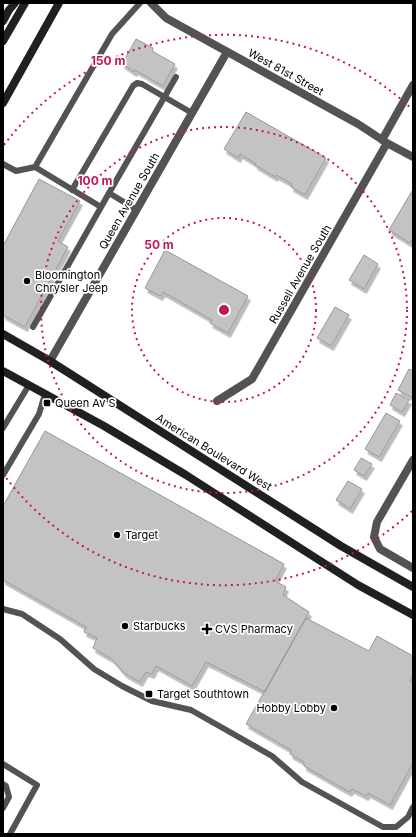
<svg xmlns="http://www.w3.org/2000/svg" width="416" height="837" font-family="Inter,sans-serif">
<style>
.building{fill:#c3c3c3;stroke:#979797;filter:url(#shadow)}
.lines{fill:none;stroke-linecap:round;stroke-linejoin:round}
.lane{stroke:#535353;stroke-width:6}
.street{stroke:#535353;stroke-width:8}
.secondary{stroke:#202020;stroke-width:8}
.ring{fill:none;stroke:#c2185b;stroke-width:2;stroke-dasharray:2 4}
.poi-dot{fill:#000;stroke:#fff;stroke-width:1.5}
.labels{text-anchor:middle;stroke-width:3.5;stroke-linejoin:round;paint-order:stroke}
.street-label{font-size:11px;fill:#000;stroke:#fff}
.poi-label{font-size:11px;fill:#000;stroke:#fff;text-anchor:start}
.centre{fill:#c2185b;stroke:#fff;stroke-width:2}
.ring-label{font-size:12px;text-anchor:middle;font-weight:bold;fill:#c2185b;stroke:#fff;stroke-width:3.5;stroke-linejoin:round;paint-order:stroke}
</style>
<defs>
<filter id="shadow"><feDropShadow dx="2.5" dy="4.5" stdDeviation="0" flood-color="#0004"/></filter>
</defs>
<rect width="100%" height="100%" fill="#fff"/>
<path class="building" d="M 136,39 L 153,48 L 152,51 L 175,64 L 163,86 L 135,70 L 134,72 L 122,64 Z
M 246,112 L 326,158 L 305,195 L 291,187 L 292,184 L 276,175 L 275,177 L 255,165 L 256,164 L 240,154 L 238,158 L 224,149 Z
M 39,179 L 80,201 L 58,241 L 68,247 L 25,327 L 3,315 L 3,246 Z
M 412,191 L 413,191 L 413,238 L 410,243 L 389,230 Z
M 165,250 L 248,296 L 228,333 L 210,323 L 212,320 L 163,292 L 160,296 L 145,288 Z
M 364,255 L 378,264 L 364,289 L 349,280 Z
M 335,307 L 349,315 L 331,346 L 317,338 Z
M 409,369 L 413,371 L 413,398 L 398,390 Z
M 396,393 L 409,400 L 402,412 L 390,405 Z
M 386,413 L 400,421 L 379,457 L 365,449 Z
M 45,431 L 284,564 L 275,581 L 286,587 L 283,595 L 309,612 L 265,692 L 206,662 L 192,686 L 156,666 L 152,674 L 146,672 L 140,682 L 124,673 L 112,659 L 93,648 L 97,638 L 84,632 L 86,627 L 3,580 L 3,506 Z
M 361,458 L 372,464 L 364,476 L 354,470 Z
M 348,481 L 362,489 L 350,509 L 336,500 Z
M 306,618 L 369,651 L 377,636 L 413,656 L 413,675 L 410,681 L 413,683 L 413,763 L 390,805 L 368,793 L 366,796 L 352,789 L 349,792 L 304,766 L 304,762 L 290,754 L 291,750 L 246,724 Z"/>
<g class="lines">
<path class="lane" d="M 3,164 L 16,171 L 35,167
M 72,190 L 133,86 L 137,83 L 142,84 L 192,113
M 101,207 L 35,167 L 112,34 L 140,3
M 137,210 L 109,193 L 176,77
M 33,327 L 109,193
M 3,428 L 29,385
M 3,475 L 39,414 L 45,394
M 3,609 L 22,614 L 60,639 L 94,669 L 122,686 L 152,701 L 191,710 L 272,756 L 302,782 L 383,827 L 396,827 L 408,817 L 413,807
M 3,764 L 37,785 L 10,834
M 3,784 L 6,786 L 9,797 L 3,808"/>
<path class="street" d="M 151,3 L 166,18 L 358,124 L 387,143 L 413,157
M 382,140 L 413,85
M 50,361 L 227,52
M 217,401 L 252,379 L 387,143
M 413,460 L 377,522 L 374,537 L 380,549 L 413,568"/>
<path class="secondary" d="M 3,21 L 9,10 L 15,3
M 3,41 L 25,3
M 3,103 L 59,3
M 3,334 L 50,361 L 341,546 L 413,587
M 3,371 L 104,426 L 186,475 L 358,585 L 413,615"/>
</g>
<g class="ring">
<circle cx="224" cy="310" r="92"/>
<circle cx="224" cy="310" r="183"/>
<path d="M412 511A275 275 0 0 1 4 475M4 145A275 275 0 0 1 412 109"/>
</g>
<g class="poi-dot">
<circle cx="27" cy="281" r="4"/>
<rect x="43" y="399" width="8" height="8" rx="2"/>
<circle cx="117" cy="535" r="4"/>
<circle cx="125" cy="626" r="4"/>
<path d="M205 623h4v4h4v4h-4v4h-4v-4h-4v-4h4z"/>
<rect x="145" y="690" width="8" height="8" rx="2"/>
<circle cx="334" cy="708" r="4"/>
</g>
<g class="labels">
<g class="street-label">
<text transform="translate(286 72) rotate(29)" y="4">West 81st Street</text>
<text transform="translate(129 201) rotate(-60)" y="4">Queen Avenue South</text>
<text transform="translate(300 274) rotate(-60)" y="4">Russell Avenue South</text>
<text transform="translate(214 452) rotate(32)" y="4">American Boulevard West</text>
</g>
<g class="poi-label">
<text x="35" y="279">Bloomington<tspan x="35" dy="13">Chrysler Jeep</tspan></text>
<text x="55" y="407">Queen Av S</text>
<text x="125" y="539">Target</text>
<text x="133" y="630">Starbucks</text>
<text x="215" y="633">CVS Pharmacy</text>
<text x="157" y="698">Target Southtown</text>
<text x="326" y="712" text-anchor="end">Hobby Lobby</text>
</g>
</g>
<circle cx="224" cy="310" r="6" class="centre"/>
<g class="ring-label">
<text x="108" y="65">150 m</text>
<text x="95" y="185">100 m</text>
<text x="159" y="249">50 m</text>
</g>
<rect width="416" height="837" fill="none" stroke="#000000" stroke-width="8"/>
</svg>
